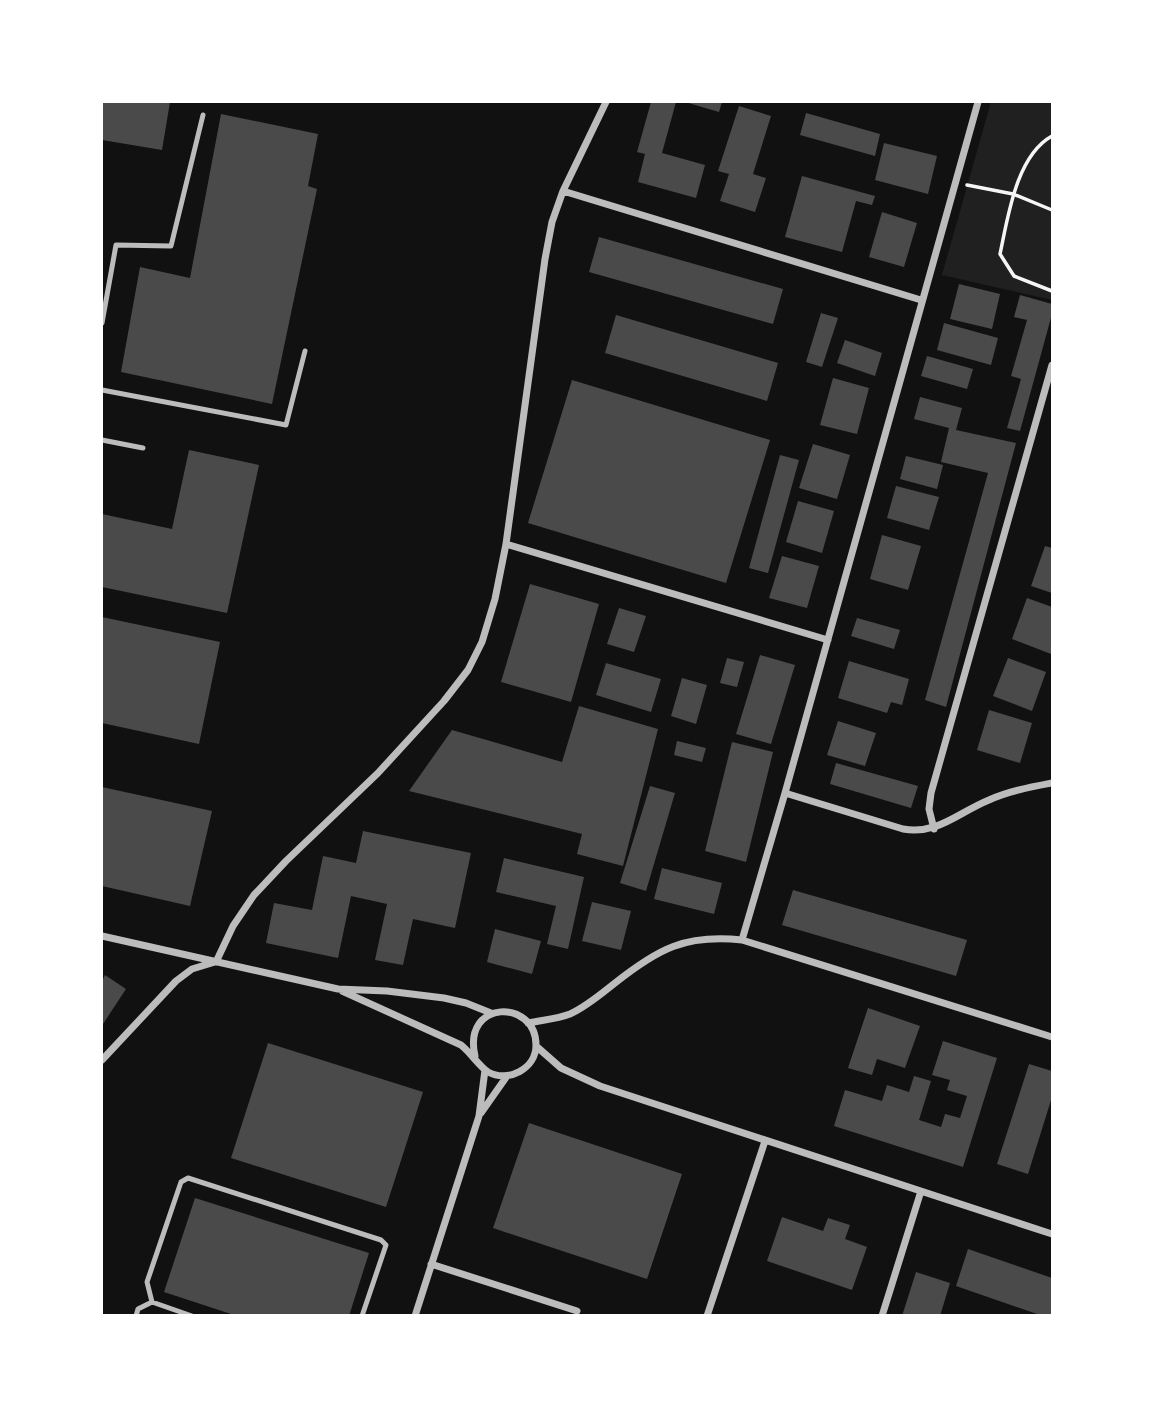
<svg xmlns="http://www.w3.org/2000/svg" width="1154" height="1417" font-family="'Roboto Condensed',sans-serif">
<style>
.green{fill:#202020}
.building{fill:#4a4a4a}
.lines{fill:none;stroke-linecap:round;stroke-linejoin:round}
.path{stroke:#f5f5f5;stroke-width:3.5}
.service{stroke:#bcbcbc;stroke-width:5}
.minor{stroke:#bcbcbc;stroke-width:7}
</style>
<rect width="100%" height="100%" fill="#111"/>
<path class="green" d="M 991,102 L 1052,102 L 1052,300 L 942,275 Z"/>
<path class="building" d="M 102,102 L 170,102 L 162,150 L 102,140 Z
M 651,102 L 676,102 L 662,153 L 705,165 L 696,198 L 638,182 L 645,154 L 637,152 Z
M 685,102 L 722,102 L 719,112 Z
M 739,106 L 771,116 L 753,174 L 766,178 L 755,212 L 720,201 L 729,174 L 718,171 Z
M 806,113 L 880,134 L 875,156 L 800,135 Z
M 221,114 L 318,134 L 308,186 L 317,189 L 272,404 L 121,372 L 140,267 L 190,278 Z
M 884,143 L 937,156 L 928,194 L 875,180 Z
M 802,176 L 875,196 L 872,205 L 856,201 L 842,252 L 785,237 Z
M 882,212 L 917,223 L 904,267 L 869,257 Z
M 599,237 L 783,289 L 773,324 L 589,272 Z
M 959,284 L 1000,294 L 992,329 L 950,319 Z
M 1020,295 L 1052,304 L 1052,314 L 1020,431 L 1007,428 L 1021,379 L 1011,376 L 1027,320 L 1014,317 Z
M 821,313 L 838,318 L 822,367 L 806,362 Z
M 616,315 L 778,363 L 767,401 L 605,353 Z
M 944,323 L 998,338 L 991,365 L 937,350 Z
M 845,340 L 882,353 L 875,376 L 837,363 Z
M 927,356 L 973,369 L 967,389 L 921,376 Z
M 833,378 L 869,388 L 857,434 L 820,425 Z
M 572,380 L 770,440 L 726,583 L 528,523 Z
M 920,397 L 962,408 L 956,430 L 1016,443 L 946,707 L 925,700 L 988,473 L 941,462 L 949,428 L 914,419 Z
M 813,444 L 850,455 L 837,499 L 799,488 Z
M 189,450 L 259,465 L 227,613 L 102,587 L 102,514 L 172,529 Z
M 780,455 L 799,460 L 768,573 L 749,568 Z
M 906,456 L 943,465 L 937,489 L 900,479 Z
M 896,486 L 939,497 L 929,530 L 887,518 Z
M 798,501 L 834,511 L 822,553 L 786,542 Z
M 882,535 L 921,546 L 908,590 L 870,579 Z
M 1045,546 L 1052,548 L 1052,593 L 1031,586 Z
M 782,556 L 819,566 L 807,608 L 769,598 Z
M 530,584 L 599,604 L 571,702 L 501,682 Z
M 1027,598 L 1052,607 L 1051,654 L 1012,639 Z
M 619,608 L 646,616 L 634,652 L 607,644 Z
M 102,617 L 220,642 L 199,744 L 102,723 Z
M 857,618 L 900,630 L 894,649 L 851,636 Z
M 760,655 L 795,665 L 771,744 L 736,734 Z
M 727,658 L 744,662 L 737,687 L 720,683 Z
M 1008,658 L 1046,672 L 1032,711 L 993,696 Z
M 849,661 L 909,679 L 902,705 L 891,702 L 887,713 L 838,698 Z
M 606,663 L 661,679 L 651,712 L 596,695 Z
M 682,678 L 707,685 L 696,724 L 671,716 Z
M 579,706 L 658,729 L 623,866 L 577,854 L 582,834 L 409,791 L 452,730 L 562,762 Z
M 989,710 L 1032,723 L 1020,763 L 977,750 Z
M 838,721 L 876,733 L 865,766 L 827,755 Z
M 677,741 L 706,748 L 702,762 L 674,755 Z
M 732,742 L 773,752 L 746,862 L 705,851 Z
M 836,763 L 918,786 L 911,808 L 830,784 Z
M 650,786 L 675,793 L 646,891 L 620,883 Z
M 102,787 L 212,811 L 190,906 L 102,886 Z
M 363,831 L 471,853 L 455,928 L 413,919 L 403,965 L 375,960 L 387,904 L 351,896 L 338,958 L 266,943 L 274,903 L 312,910 L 323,856 L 356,863 Z
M 504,858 L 584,877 L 568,949 L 547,944 L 556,906 L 496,892 Z
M 662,868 L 722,883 L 714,914 L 654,899 Z
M 793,890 L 967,940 L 956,976 L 782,925 Z
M 592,902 L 631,911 L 621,950 L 582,941 Z
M 495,929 L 541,941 L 532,974 L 487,962 Z
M 105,975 L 126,989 L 103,1024 L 102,1022 L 102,981 Z
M 868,1008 L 920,1026 L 905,1068 L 877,1059 L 872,1075 L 848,1068 Z
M 943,1041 L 997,1058 L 963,1167 L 834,1126 L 845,1090 L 882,1101 L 887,1085 L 909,1092 L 914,1076 L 931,1081 L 919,1120 L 941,1127 L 945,1114 L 960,1118 L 967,1096 L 947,1090 L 950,1080 L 932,1075 Z
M 268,1043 L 423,1092 L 386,1207 L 231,1158 Z
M 1029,1064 L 1052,1071 L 1052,1097 L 1028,1174 L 997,1164 Z
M 529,1123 L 682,1174 L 647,1279 L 493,1228 Z
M 195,1198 L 369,1253 L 349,1316 L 237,1316 L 164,1292 Z
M 782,1217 L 823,1231 L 828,1218 L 850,1225 L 845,1239 L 867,1247 L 852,1290 L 767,1261 Z
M 968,1249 L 1052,1278 L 1052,1316 L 1043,1316 L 956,1286 Z
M 916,1272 L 950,1283 L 940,1316 L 902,1316 Z"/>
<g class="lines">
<path class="path" d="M 1052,136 C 1016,156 1008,217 1000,254 L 1014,276 L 1052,291
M 967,185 L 1013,194 L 1052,210"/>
<path class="service" d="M 102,323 L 116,245 L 171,246 L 203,115
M 102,390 L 286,425 L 305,351
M 102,440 L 143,448
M 152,1302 L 147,1282 L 181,1182 L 188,1178 L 381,1240 L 386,1245 L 362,1316
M 136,1316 L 138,1309 L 152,1302 L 192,1316"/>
<path class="minor" d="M 563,191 L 921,300
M 506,544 L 828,640
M 785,793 L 903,829 C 938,835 957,813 989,800 C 1009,791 1031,787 1052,783
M 934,829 L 929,809 L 931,793 L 1052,365
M 102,936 L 338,989 L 387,991 L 444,998 L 466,1003 L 491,1013
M 742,940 L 785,793 L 978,102
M 216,962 L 233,926 L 254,895 L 286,861 L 378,773 L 444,701 L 468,670 L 482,642 L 495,599 L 506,544 L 545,259 L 552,222 L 563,191 L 606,102
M 342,991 L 461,1045 C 470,1052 480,1067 488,1072 C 508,1083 536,1069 536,1045 C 536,999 462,999 475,1056
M 528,1023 C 542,1020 557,1019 570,1014 C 586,1007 601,994 615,983 C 658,949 685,934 742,940 L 1052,1037
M 536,1046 L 561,1068 L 600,1086 L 1052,1234
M 102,1060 L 176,981 L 192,969 L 215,962
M 481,1113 L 507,1076
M 431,1264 L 577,1311
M 415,1316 L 479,1116 L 485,1070
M 707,1316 L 765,1141
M 882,1316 L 921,1191"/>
</g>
<rect width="1154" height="1417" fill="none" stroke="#ffffff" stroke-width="206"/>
</svg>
